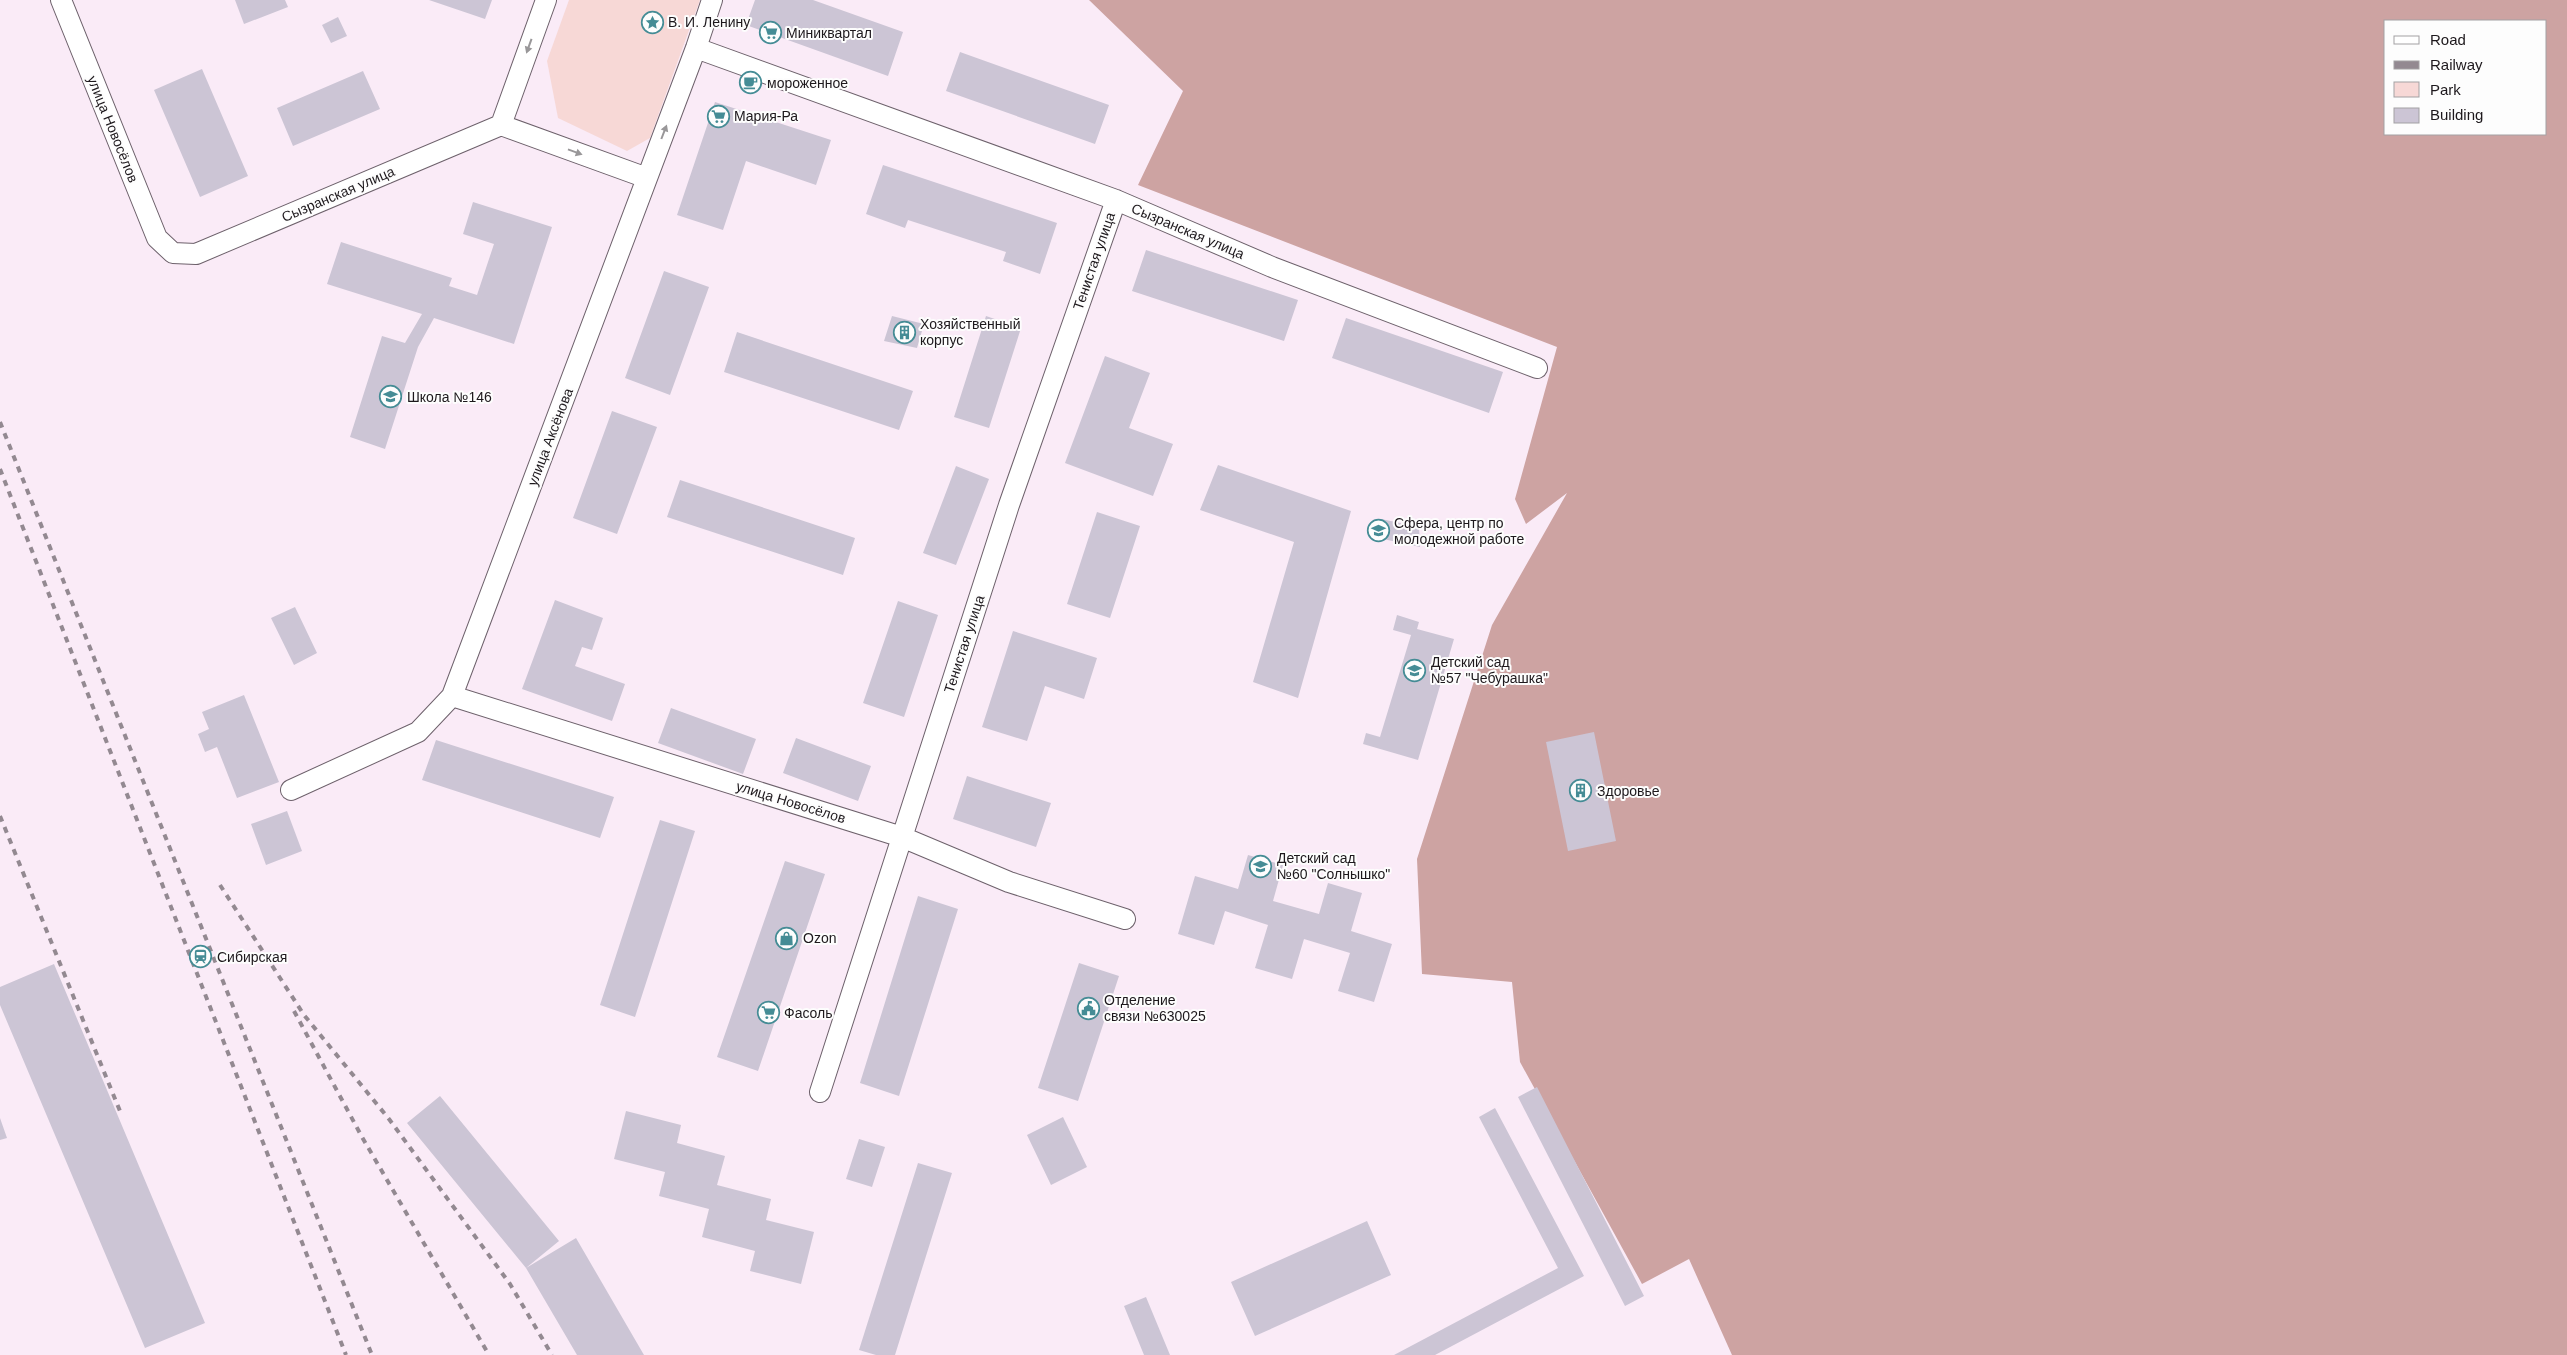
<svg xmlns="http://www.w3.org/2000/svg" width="2567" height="1355" font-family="Arial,sans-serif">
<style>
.green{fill:#f7d8d6}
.forest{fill:#cda3a2;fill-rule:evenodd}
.building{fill:#ccc5d5}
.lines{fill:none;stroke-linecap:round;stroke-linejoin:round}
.minor-casing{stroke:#6d616b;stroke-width:22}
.minor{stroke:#fff;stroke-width:20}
.rail{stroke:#938991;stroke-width:4;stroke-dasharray:6 6;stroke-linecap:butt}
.oneway{fill:#999799}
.labels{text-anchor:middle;stroke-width:4;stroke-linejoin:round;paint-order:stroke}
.poi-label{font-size:14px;fill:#1d181c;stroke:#fdfdfd;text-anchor:start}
.street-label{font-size:14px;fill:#1d181c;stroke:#fdfdfd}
</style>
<rect width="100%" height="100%" fill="#faebf7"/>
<path class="green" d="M 569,0 L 700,0 L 650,138 L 627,151 L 558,118 L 547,61 Z"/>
<path class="forest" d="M 1089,0 L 2567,0 L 2567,1355 L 1732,1355 L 1689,1259 L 1642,1284 L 1520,1062 L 1512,982 L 1422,974 L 1417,859 L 1492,625 L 1567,493 L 1526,524 L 1515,499 L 1557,347 L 1138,185 L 1183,91 ZM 2386,21 L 2546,21 L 2546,134 L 2386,134 Z"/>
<path class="building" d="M 235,0 L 285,0 L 288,7 L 244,24 Z
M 429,0 L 492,0 L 485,19 Z
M 755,0 L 813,0 L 903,32 L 888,76 L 746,25 Z
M 338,17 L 347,36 L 331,43 L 322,25 Z
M 960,52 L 1109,105 L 1095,144 L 946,91 Z
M 202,69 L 248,176 L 200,197 L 154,90 Z
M 363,71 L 380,109 L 293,146 L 277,108 Z
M 715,102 L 831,140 L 816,185 L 746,161 L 723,230 L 677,215 Z
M 883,165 L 1057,223 L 1040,274 L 1003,261 L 1006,252 L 908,220 L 905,228 L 866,214 Z
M 473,202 L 552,227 L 514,344 L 434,318 L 418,347 L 385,449 L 350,437 L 382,336 L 405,343 L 422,314 L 327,284 L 341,242 L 452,278 L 449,286 L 477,295 L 494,244 L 463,234 Z
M 1146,250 L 1298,300 L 1284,341 L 1132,291 Z
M 664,271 L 709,287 L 670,395 L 625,378 Z
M 892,316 L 924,324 L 917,348 L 884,341 Z
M 986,316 L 1021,328 L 989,428 L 954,417 Z
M 1346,318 L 1503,372 L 1489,413 L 1332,358 Z
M 737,332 L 913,391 L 899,430 L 724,372 Z
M 1105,356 L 1150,373 L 1129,428 L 1173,444 L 1153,496 L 1065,463 Z
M 612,411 L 657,427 L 617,534 L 573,518 Z
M 1218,465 L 1351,511 L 1298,698 L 1253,682 L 1294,542 L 1200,510 Z
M 956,466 L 989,479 L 956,565 L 923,553 Z
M 680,480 L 855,538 L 843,575 L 667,517 Z
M 1097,512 L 1140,526 L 1110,618 L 1067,604 Z
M 1381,519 L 1419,527 L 1420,547 L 1374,537 Z
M 555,600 L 603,618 L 592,650 L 582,647 L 575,666 L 625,684 L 612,721 L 522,689 Z
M 898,601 L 938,615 L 904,717 L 863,703 Z
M 295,607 L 317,653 L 294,665 L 271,618 Z
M 1397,615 L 1419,622 L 1417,629 L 1454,639 L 1418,760 L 1363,744 L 1366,733 L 1380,737 L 1411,635 L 1393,630 Z
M 1013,631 L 1097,658 L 1084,699 L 1045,686 L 1027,741 L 982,727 Z
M 244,695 L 279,782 L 237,798 L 217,747 L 205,752 L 198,734 L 209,729 L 202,712 Z
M 671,708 L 756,739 L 743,774 L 658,743 Z
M 1594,732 L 1616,841 L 1568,851 L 1546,742 Z
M 796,738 L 871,766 L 858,801 L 783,773 Z
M 436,740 L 614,797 L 600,838 L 422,780 Z
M 967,776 L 1051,803 L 1036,847 L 953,819 Z
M 287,811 L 302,851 L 266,865 L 251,824 Z
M 660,820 L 695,831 L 635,1017 L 600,1005 Z
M 1248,855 L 1283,865 L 1273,901 L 1319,914 L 1328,883 L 1362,893 L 1351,931 L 1392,944 L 1374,1002 L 1338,991 L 1350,953 L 1304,939 L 1292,979 L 1255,968 L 1268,925 L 1225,911 L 1214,945 L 1178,934 L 1195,876 L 1238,889 Z
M 785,861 L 825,874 L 758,1071 L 717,1057 Z
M 918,896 L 958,909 L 899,1096 L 860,1083 Z
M 1079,963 L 1119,976 L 1078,1101 L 1038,1088 Z
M 54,964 L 205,1323 L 145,1348 L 0,1005 L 0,987 Z
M 1537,1087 L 1644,1296 L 1625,1306 L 1518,1097 Z
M 440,1096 L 559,1241 L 526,1268 L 407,1123 Z
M 1495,1108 L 1584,1276 L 1435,1355 L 1394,1355 L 1558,1268 L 1479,1117 Z
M 626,1111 L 681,1125 L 677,1143 L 725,1156 L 717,1185 L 771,1199 L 766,1220 L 814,1232 L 801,1284 L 750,1271 L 755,1251 L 702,1237 L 709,1209 L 659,1196 L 665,1172 L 614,1159 Z
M 1063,1117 L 1087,1167 L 1051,1185 L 1027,1135 Z
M 0,1118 L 7,1138 L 0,1140 Z
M 859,1139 L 885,1147 L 872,1187 L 846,1179 Z
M 918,1163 L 952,1173 L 895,1355 L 876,1355 L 859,1350 Z
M 1367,1221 L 1391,1275 L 1255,1336 L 1231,1282 Z
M 576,1238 L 644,1355 L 577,1355 L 526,1268 Z
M 1146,1297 L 1170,1355 L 1144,1355 L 1124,1306 Z"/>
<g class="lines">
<defs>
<path id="minor" d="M 61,0 L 157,238 L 173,253 L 196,254 L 501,125
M 546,0 L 501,125 L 647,178
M 696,48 L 1116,200 L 1272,267 L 1537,368
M 452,696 L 902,837 L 1009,882 L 1125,919
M 291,790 L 418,732 L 452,696 L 696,48 L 712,0
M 820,1092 L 1009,505 L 1116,200"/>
</defs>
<use href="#minor" class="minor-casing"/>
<use href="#minor" class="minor"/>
<path class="rail" d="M 0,422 L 372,1355
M 0,469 L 346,1355
M 0,816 L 122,1116
M 220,885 L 304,1015 L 389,1119 L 510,1284 L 552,1355
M 294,1011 L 362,1137 L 489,1355"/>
</g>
<defs><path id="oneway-solid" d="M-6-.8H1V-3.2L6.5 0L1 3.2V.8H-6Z" transform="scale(1.25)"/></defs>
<g class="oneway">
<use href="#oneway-solid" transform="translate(529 46) rotate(110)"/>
<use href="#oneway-solid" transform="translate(664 132) rotate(-69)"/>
<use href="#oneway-solid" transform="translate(575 152) rotate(20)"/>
</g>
<defs>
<symbol id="sight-ring" viewBox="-11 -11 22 22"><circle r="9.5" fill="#fdfdfd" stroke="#458c95" stroke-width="1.5"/><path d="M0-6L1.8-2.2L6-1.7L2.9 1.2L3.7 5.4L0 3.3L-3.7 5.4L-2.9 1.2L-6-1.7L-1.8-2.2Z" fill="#458c95"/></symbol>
<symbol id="supermarket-ring" viewBox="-11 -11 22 22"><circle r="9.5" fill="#fdfdfd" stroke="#458c95" stroke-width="1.5"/><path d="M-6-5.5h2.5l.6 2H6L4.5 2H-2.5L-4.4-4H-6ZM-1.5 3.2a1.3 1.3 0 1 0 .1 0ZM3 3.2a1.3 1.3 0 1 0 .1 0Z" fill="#458c95"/></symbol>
<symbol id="cafe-ring" viewBox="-11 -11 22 22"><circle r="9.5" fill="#fdfdfd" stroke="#458c95" stroke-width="1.5"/><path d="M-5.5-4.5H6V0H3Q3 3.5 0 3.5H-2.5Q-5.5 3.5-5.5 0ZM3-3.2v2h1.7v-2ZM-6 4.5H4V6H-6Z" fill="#458c95"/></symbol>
<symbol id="building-ring" viewBox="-11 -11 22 22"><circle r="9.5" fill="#fdfdfd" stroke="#458c95" stroke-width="1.5"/><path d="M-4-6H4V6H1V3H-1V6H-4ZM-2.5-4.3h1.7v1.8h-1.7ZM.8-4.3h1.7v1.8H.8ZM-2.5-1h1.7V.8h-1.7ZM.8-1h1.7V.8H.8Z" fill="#458c95"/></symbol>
<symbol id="school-ring" viewBox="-11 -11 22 22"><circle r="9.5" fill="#fdfdfd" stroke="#458c95" stroke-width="1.5"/><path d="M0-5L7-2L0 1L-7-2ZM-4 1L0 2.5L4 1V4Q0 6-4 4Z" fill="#458c95"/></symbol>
<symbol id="shop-ring" viewBox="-11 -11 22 22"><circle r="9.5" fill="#fdfdfd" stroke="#458c95" stroke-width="1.5"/><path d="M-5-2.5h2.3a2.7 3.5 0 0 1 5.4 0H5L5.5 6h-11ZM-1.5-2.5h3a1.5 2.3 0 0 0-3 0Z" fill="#458c95"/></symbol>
<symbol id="station-ring" viewBox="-11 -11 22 22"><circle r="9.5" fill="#fdfdfd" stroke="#458c95" stroke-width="1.5"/><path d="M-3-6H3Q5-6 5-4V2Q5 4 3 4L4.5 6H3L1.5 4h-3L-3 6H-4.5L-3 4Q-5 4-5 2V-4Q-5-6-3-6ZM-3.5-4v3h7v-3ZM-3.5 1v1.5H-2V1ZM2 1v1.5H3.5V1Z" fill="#458c95"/></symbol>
<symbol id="civic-ring" viewBox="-11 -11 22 22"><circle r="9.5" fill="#fdfdfd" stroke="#458c95" stroke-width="1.5"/><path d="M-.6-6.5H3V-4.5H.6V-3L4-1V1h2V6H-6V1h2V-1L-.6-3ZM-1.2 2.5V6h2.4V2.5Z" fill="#458c95"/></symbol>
</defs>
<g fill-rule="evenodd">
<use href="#sight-ring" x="640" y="10" width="25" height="25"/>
<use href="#supermarket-ring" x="758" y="20" width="25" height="25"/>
<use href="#cafe-ring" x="738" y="70" width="25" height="25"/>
<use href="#supermarket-ring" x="706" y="104" width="25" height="25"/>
<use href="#building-ring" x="892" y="320" width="25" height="25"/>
<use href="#school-ring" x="378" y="384" width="25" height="25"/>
<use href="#school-ring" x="1366" y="518" width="25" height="25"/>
<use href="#school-ring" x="1402" y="658" width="25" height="25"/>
<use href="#building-ring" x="1568" y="778" width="25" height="25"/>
<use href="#school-ring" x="1248" y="854" width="25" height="25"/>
<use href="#shop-ring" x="774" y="926" width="25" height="25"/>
<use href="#station-ring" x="188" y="944" width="25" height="25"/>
<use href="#civic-ring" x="1076" y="996" width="25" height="25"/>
<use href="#supermarket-ring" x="756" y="1000" width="25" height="25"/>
</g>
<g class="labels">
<g class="poi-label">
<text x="668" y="27">В. И. Ленину</text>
<text x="786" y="38">Миниквартал</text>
<text x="767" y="88">мороженное</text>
<text x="734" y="121">Мария-Ра</text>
<text x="920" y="329">Хозяйственный<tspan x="920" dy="16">корпус</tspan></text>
<text x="407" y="402">Школа №146</text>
<text x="1394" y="528">Сфера, центр по<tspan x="1394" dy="16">молодежной работе</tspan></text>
<text x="1431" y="667">Детский сад<tspan x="1431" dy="16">№57 "Чебурашка"</tspan></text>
<text x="1597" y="796">Здоровье</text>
<text x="1277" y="863">Детский сад<tspan x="1277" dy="16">№60 "Солнышко"</tspan></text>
<text x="803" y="943">Ozon</text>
<text x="217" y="962">Сибирская</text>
<text x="1104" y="1005">Отделение<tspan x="1104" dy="16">связи №630025</tspan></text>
<text x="784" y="1018">Фасоль</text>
</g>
<g class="street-label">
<text transform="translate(113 129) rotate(68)" y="5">улица Новосёлов</text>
<text transform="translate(338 194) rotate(-23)" y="5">Сызранская улица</text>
<text transform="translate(1188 231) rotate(23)" y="5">Сызранская улица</text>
<text transform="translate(1094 261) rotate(-71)" y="5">Тенистая улица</text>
<text transform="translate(550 437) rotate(-69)" y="5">улица Аксёнова</text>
<text transform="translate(964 644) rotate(-72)" y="5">Тенистая улица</text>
<text transform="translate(791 802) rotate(17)" y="5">улица Новосёлов</text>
</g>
</g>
<rect x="2384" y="20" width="162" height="115" fill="#fdfdfd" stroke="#a3a1a3"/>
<rect x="2394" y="36" width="25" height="8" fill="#ffffff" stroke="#a3a1a3"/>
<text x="2430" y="45" font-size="15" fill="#1d181c">Road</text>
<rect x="2394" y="61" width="25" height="8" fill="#938991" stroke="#a3a1a3"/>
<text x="2430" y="70" font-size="15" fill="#1d181c">Railway</text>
<rect x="2394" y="82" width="25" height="15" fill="#f7d8d6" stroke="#a3a1a3"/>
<text x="2430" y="95" font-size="15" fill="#1d181c">Park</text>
<rect x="2394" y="108" width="25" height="15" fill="#ccc5d5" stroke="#a3a1a3"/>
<text x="2430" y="120" font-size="15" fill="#1d181c">Building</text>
</svg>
